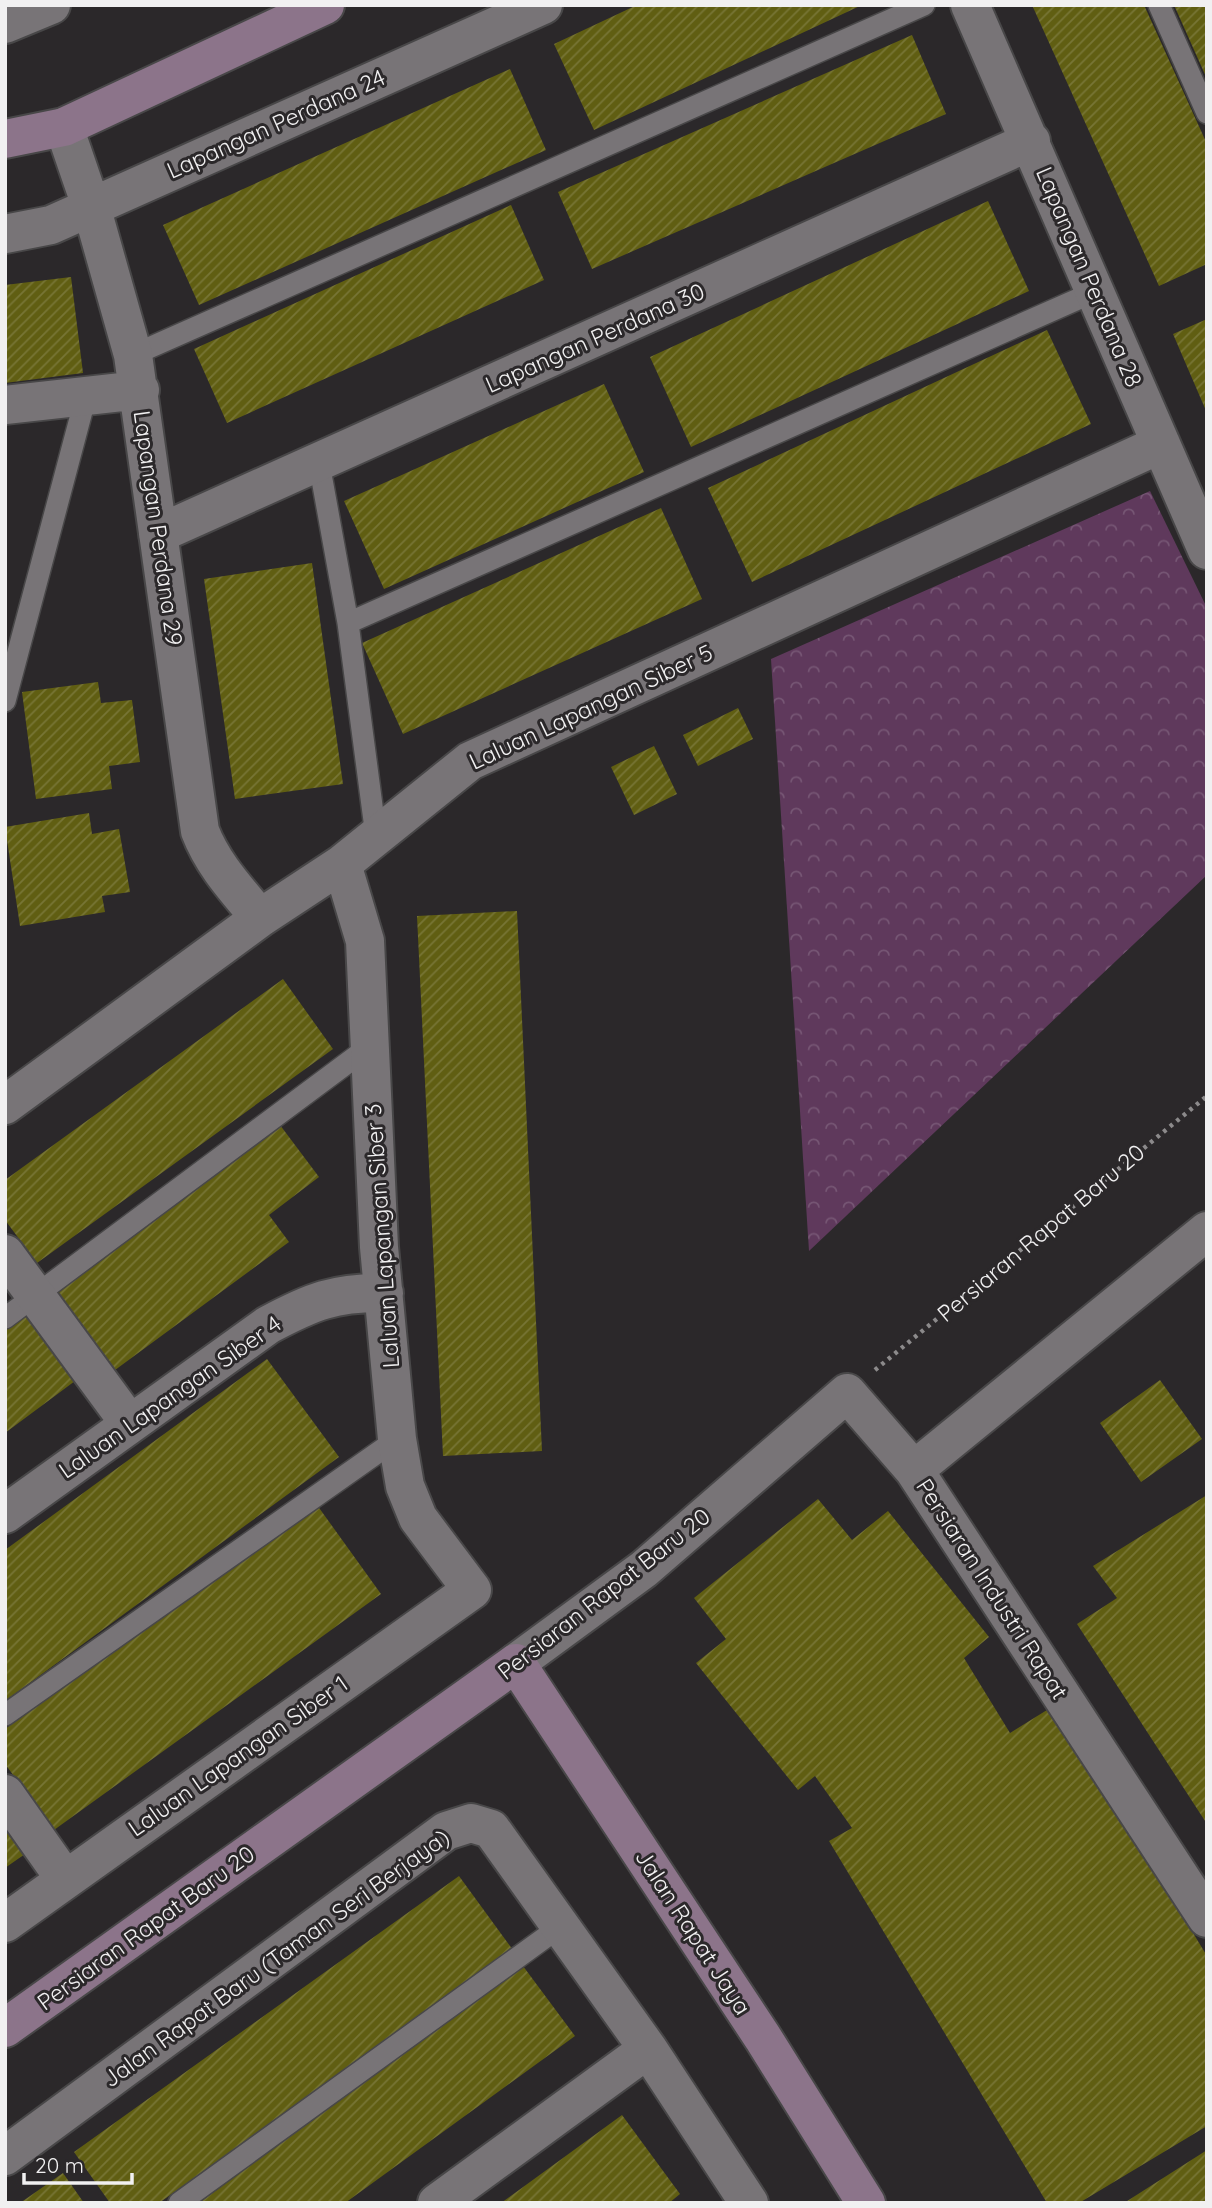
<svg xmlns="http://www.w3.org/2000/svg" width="1212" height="2208" font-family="Quicksand,sans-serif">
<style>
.park{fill:url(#park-crowns)}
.building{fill:url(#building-hatch)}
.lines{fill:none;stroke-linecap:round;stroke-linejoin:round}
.lane-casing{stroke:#484748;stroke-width:24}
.street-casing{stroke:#484748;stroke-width:42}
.secondary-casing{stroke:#484748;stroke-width:42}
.path{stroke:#8c8a8b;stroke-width:4.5;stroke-dasharray:3.5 5;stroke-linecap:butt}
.lane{stroke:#787477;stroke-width:21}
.street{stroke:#787477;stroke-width:38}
.secondary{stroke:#8c748a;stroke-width:38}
.labels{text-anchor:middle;stroke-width:6;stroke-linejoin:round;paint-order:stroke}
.street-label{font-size:23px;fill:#f1f0f1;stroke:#2b282a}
</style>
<defs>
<pattern id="park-crowns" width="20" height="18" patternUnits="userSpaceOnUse" patternTransform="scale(1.75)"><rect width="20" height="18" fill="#5f395c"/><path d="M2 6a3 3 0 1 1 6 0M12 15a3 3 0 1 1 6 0" fill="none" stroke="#765674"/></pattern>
<pattern id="building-hatch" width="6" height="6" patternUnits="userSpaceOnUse" patternTransform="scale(1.75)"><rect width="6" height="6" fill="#605e12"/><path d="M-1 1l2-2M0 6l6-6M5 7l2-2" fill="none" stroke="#777535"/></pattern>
</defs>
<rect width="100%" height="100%" fill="#2b282a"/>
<path class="park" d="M 1150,491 L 1207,608 L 1207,875 L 809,1251 L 771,659 Z"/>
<path class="building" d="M 637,5 L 862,5 L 594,130 L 554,44 Z
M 1032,5 L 1144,5 L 1207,144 L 1207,264 L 1159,286 Z
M 1174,5 L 1207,5 L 1207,79 Z
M 912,35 L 946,114 L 592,269 L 558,192 Z
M 510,69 L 546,150 L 199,305 L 163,225 Z
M 988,201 L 1029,291 L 691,447 L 650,357 Z
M 511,205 L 544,280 L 227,423 L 194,349 Z
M 71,277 L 83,373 L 5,383 L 5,285 Z
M 1207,319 L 1207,413 L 1173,334 Z
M 1047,330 L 1091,424 L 752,582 L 708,488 Z
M 604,384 L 644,472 L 384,589 L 344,501 Z
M 661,508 L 702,599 L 403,734 L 362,643 Z
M 312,563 L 343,784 L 235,799 L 204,579 Z
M 98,682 L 101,703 L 132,700 L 140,762 L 109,766 L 112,789 L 36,799 L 22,692 Z
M 738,708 L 753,739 L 698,766 L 683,735 Z
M 654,746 L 677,794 L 634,815 L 611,767 Z
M 89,813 L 92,834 L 119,829 L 130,892 L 102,896 L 105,912 L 20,926 L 5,827 Z
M 517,911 L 542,1451 L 443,1456 L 417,916 Z
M 283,979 L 333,1049 L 37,1263 L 5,1220 L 5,1180 Z
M 280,1125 L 319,1177 L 269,1215 L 289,1242 L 111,1373 L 52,1294 Z
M 23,1312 L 75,1381 L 5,1433 L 5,1325 Z
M 267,1359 L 339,1457 L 5,1701 L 5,1550 Z
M 1160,1380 L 1202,1439 L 1141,1482 L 1100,1423 Z
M 1207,1495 L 1207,1824 L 1077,1624 L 1117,1598 L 1093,1566 Z
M 818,1499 L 852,1540 L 888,1511 L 989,1637 L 964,1658 L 1010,1733 L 1055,1705 L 1207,1956 L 1207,2126 L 1079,2203 L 1047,2203 L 829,1841 L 852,1828 L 815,1776 L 798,1790 L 696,1663 L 726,1639 L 694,1598 Z
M 317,1505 L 381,1594 L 54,1830 L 5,1764 L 5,1729 Z
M 5,1827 L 25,1854 L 5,1868 Z
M 459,1876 L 513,1950 L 159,2203 L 110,2203 L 74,2152 Z
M 523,1966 L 575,2036 L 345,2203 L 199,2203 Z
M 622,2115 L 680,2194 L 669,2203 L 501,2203 Z
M 1207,2150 L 1207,2203 L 1124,2203 Z
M 63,2173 L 84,2203 L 20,2203 Z"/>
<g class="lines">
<defs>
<path id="lane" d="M 1159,5 L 1207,113
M 133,355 L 924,5
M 319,463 L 348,623
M 5,701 L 86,396
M 376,836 L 348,623 L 1094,292
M 5,1318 L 370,1046
M 5,1715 L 397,1439
M 179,2203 L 561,1926"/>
<path id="street" d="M 970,5 L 1207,550
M 5,24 L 51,5
M 64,127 L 91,206 L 133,355 L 200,831 C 213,865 237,890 260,918
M 5,234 L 51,225 L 543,5
M 5,405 L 140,390
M 158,534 L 1031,141
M 5,1105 L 260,918 L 342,864 L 470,761 L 1161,444
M 1207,1231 L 914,1470 L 1207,1918
M 5,1254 L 130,1424
M 5,1514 L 268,1325 C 311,1302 335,1292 384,1293
M 516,1663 L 644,1569 L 847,1393 L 914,1470
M 5,1794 L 65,1879
M 5,1923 L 472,1590 L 418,1518 L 405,1486 L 397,1439 L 379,1247 L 365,941 L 342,864
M 5,2156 L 446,1831 L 471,1823 L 491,1829 L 648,2049 L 749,2203
M 437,2203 L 648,2049"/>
<path id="secondary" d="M 5,139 L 64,127 L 325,5
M 5,2028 L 516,1663 L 763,2038 L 866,2203"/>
</defs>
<use href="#lane" class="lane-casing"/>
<use href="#street" class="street-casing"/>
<use href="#secondary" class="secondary-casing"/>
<path class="path" d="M 875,1370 L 1207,1096"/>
<use href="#lane" class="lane"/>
<use href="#street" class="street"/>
<use href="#secondary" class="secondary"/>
</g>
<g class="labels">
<g class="street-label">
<text transform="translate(276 124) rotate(-24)" y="8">Lapangan Perdana 24</text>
<text transform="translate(1089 277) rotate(67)" y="8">Lapangan Perdana 28</text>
<text transform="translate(595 338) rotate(-24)" y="8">Lapangan Perdana 30</text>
<text transform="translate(158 528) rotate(82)" y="8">Lapangan Perdana 29</text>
<text transform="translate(591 707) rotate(-25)" y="8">Laluan Lapangan Siber 5</text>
<text transform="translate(1041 1233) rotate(-40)" y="8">Persiaran Rapat Baru 20</text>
<text transform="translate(382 1236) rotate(-94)" y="8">Laluan Lapangan Siber 3</text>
<text transform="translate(170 1397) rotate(-35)" y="8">Laluan Lapangan Siber 4</text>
<text transform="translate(992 1589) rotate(57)" y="8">Persiaran Industri Rapat</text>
<text transform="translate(604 1594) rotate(-38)" y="8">Persiaran Rapat Baru 20</text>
<text transform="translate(238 1756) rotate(-35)" y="8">Laluan Lapangan Siber 1</text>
<text transform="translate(146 1928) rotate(-36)" y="8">Persiaran Rapat Baru 20</text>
<text transform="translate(693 1932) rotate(57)" y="8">Jalan Rapat Jaya</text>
<text transform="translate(276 1958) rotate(-36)" y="8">Jalan Rapat Baru (Taman Seri Berjaya)</text>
</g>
</g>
<rect width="1212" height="2208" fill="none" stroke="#f1f0f1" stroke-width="14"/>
<path d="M24 2173v10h108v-10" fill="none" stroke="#f1f0f1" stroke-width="3.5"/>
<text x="35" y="2173" font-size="21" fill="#f1f0f1" stroke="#2b282a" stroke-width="5" paint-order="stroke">20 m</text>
</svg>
